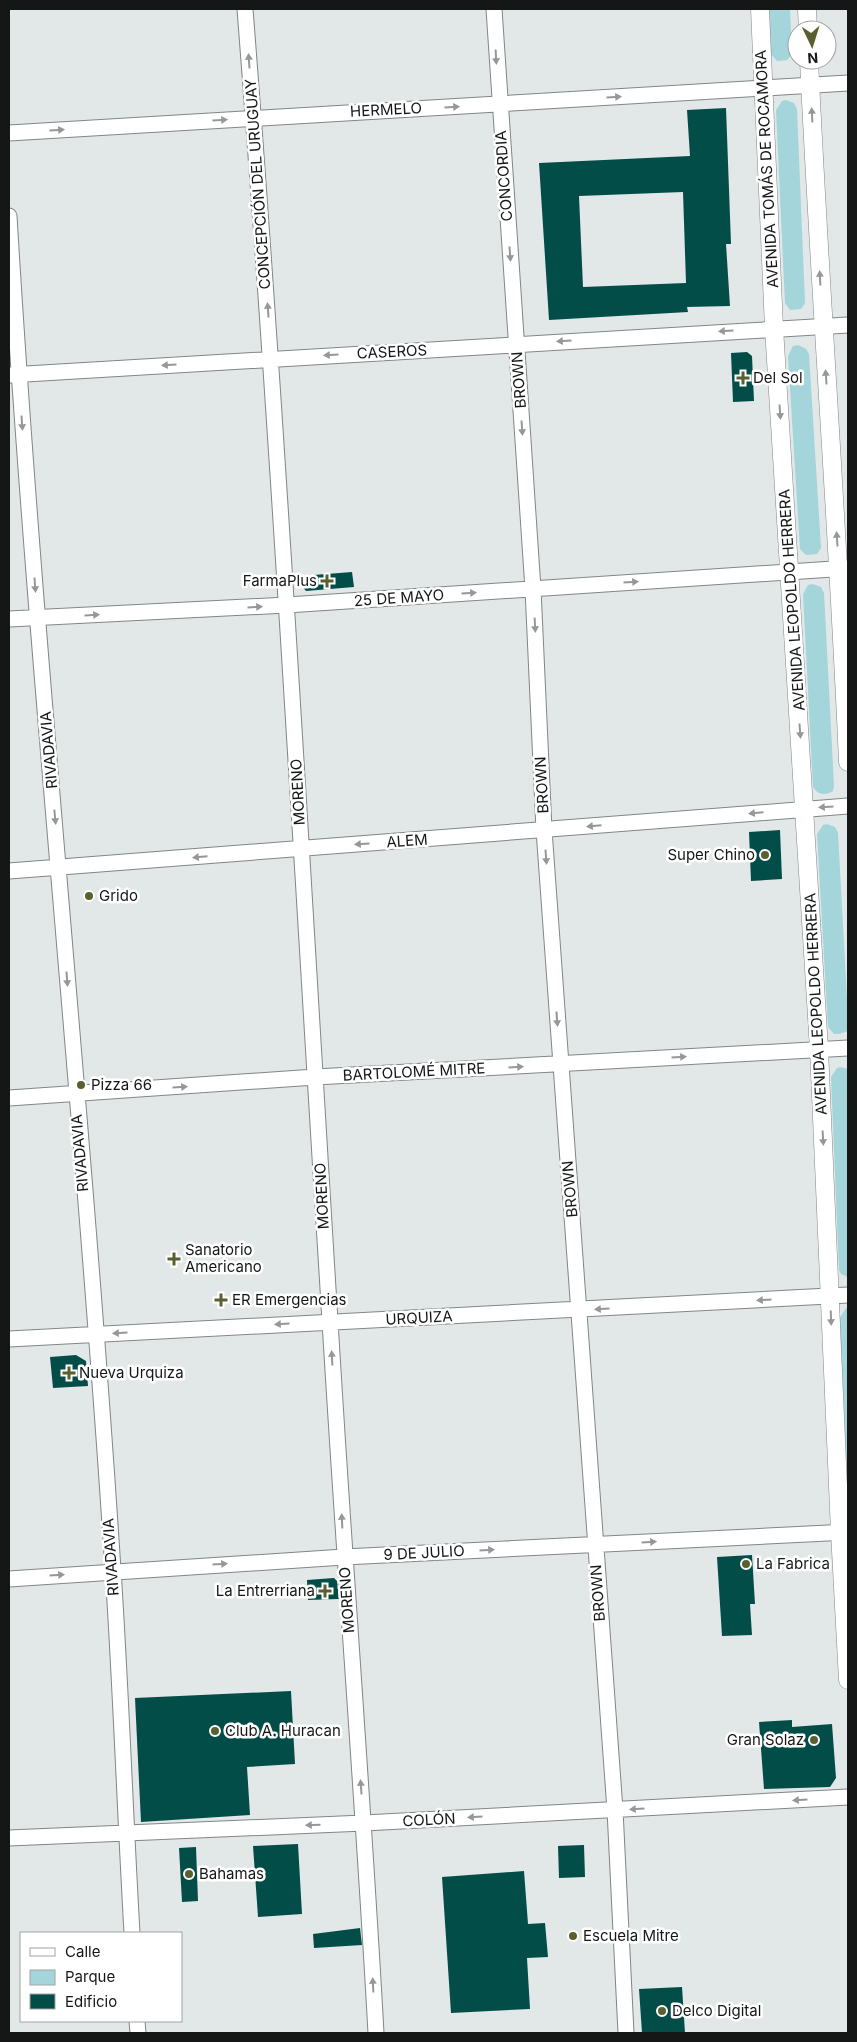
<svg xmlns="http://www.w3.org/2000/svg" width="857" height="2042" font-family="Inter,sans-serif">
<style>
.green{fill:#a3d5db}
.building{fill:#034d48;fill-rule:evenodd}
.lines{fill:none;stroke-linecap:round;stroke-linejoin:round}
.minor-casing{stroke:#818686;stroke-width:17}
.tertiary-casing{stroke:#818686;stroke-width:19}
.minor{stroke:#fff;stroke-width:15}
.tertiary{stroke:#fff;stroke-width:18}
.oneway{fill:#969797}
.poi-dot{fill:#595f2e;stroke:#fff;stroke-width:2}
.labels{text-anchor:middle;stroke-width:5;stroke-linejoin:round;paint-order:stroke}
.street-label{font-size:15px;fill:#151717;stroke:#fff}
.poi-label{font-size:15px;fill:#151717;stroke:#fff;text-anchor:start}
</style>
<rect width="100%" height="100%" fill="#e2e7e8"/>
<path class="green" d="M 769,9 L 790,9 L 792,54 L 787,60 L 777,61 L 771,54 Z
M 786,100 L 794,103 L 797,109 L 805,303 L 801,309 L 790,310 L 785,303 L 776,110 L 782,101 Z
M 798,345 L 806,349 L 809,354 L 821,548 L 817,554 L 806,555 L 800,549 L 788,356 L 793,346 Z
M 813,584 L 821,587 L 824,593 L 834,786 L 833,791 C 825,796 818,795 813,787 L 803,594 L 808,585 Z
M 827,824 L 835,827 L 838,833 L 848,1018 L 848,1031 L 839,1034 L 834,1034 L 828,1027 L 817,834 L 823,825 Z
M 841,1067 L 848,1069 L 848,1277 L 841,1274 L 839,1270 L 831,1077 L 837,1068 Z
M 846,1308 L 848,1308 L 848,1500 L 840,1318 Z"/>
<path class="building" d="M 726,108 L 731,244 L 726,244 L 730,306 L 687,307 L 688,312 L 549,320 L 539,163 L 690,156 L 687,110 ZM 683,192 L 686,283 L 583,287 L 579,196 Z
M 747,352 L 752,356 L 754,401 L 733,402 L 731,353 Z
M 352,572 L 354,587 L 306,591 L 302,586 L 301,576 Z
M 780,830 L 782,879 L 751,881 L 749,832 Z
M 76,1355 L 86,1361 L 88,1386 L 53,1388 L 50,1357 Z
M 752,1555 L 755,1604 L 750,1604 L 752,1635 L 722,1636 L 717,1557 Z
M 334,1578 L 337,1581 L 339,1599 L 308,1600 L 307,1580 Z
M 291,1691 L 295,1764 L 247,1767 L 250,1815 L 141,1822 L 135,1698 Z
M 792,1720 L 792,1727 L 832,1724 L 836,1778 L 830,1787 L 764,1789 L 759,1722 Z
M 298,1844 L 302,1914 L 258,1917 L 253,1846 Z
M 584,1845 L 585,1877 L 559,1878 L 558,1846 Z
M 196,1847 L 198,1901 L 182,1902 L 179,1848 Z
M 524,1871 L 528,1924 L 545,1923 L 548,1957 L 527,1958 L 530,2009 L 451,2013 L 442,1877 Z
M 360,1928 L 362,1945 L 314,1948 L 313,1934 Z
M 682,1987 L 685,2033 L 642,2033 L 639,1989 Z"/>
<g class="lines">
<defs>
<path id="minor" d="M 245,9 C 279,446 303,884 330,1321 C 344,1559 363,1796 376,2033
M 494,9 L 533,589 L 544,830 L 615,1810 L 626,2033
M 9,133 L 848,83
M 9,216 C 36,668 84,1118 113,1570 C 121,1691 125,1812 132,1933
M 9,375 L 848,325
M 9,619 L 287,605 L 848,568
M 9,871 L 848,806
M 9,1098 L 315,1077 L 848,1048
M 9,1339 L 848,1295
M 9,1579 L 344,1557 L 848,1532
M 9,1838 L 364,1823 L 848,1797
M 137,2021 L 138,2033"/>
<path id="tertiary" d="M 760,9 L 774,328 L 819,1049 L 840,1532 L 848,1680
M 807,9 L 808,30
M 809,60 C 820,294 838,528 848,762"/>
</defs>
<use href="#minor" class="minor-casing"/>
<use href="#tertiary" class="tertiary-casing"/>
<use href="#minor" class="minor"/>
<use href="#tertiary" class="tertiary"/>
</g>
<defs><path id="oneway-solid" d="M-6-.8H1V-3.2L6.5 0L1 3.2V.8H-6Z" transform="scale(1.25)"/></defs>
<g class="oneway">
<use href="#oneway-solid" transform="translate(496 57) rotate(87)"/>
<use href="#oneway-solid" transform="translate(249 61) rotate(-94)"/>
<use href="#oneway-solid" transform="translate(614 97) rotate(-3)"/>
<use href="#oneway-solid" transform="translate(452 107) rotate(-3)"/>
<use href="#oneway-solid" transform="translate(812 115) rotate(-93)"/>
<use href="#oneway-solid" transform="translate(220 120) rotate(-3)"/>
<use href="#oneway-solid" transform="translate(57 130) rotate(-3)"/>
<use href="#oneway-solid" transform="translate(510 254) rotate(86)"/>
<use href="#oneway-solid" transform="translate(820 278) rotate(-93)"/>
<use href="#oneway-solid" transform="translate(268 310) rotate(-94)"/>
<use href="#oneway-solid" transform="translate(726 331) rotate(177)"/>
<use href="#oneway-solid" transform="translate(564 341) rotate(177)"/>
<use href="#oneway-solid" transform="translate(331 355) rotate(177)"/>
<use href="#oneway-solid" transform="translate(169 365) rotate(177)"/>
<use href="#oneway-solid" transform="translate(826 377) rotate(-94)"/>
<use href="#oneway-solid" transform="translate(780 412) rotate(86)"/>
<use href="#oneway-solid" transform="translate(22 423) rotate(86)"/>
<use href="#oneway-solid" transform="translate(522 428) rotate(86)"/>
<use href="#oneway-solid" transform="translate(837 539) rotate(-94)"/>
<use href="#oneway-solid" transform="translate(631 582) rotate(-4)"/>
<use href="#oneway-solid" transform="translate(35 585) rotate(86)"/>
<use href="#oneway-solid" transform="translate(469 593) rotate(-4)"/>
<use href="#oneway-solid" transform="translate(255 607) rotate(-3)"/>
<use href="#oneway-solid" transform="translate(92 615) rotate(-3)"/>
<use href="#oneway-solid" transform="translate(535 625) rotate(87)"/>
<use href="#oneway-solid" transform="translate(800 731) rotate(86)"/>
<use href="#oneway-solid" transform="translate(826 807) rotate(176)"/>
<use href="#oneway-solid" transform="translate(756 813) rotate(175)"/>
<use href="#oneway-solid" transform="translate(55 817) rotate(85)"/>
<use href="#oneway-solid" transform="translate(594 826) rotate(175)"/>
<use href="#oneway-solid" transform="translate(362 844) rotate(176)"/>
<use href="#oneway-solid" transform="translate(200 857) rotate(175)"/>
<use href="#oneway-solid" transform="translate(546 857) rotate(86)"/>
<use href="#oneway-solid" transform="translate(67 979) rotate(86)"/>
<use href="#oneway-solid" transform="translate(557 1019) rotate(86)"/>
<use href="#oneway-solid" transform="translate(679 1057) rotate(-3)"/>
<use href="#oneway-solid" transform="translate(516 1067) rotate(-3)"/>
<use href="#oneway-solid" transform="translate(180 1087) rotate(-4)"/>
<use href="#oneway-solid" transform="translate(823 1138) rotate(87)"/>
<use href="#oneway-solid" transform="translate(764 1300) rotate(177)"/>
<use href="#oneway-solid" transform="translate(602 1309) rotate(177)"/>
<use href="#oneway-solid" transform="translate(831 1318) rotate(88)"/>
<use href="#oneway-solid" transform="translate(282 1324) rotate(177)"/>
<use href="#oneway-solid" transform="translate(120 1333) rotate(177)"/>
<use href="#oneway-solid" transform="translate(332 1358) rotate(-93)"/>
<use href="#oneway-solid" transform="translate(342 1521) rotate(-93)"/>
<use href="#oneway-solid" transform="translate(649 1542) rotate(-3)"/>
<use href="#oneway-solid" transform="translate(487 1550) rotate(-3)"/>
<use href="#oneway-solid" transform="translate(220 1564) rotate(-4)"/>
<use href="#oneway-solid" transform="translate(57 1575) rotate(-4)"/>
<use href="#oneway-solid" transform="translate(361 1787) rotate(-94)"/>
<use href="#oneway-solid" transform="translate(800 1800) rotate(177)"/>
<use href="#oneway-solid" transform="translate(637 1809) rotate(177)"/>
<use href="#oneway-solid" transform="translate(475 1817) rotate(177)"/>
<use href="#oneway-solid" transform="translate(313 1825) rotate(178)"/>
<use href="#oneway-solid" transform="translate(373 1985) rotate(-93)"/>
</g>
<g class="poi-dot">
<path d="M740.5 370.5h5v5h5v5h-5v5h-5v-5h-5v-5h5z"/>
<path d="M324.5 573.5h5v5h5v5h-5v5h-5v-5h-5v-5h5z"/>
<circle cx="765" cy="855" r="5"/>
<circle cx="89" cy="896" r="5"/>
<circle cx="81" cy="1085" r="5"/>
<path d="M171.5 1251.5h5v5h5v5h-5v5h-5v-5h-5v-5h5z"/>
<path d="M218.5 1292.5h5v5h5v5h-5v5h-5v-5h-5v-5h5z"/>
<path d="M66.5 1365.5h5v5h5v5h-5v5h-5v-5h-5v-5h5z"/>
<circle cx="746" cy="1564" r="5"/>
<path d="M322.5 1583.5h5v5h5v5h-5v5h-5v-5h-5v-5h5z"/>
<circle cx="215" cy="1731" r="5"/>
<circle cx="814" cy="1740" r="5"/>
<circle cx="189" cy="1874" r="5"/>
<circle cx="573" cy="1936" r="5"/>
<circle cx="662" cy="2011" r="5"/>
</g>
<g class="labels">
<g class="street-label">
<text transform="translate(386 110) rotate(-3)" y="5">HERMELO</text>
<text transform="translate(767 169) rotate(-93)" y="5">AVENIDA TOMÁS DE ROCAMORA</text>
<text transform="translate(504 176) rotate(-94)" y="5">CONCORDIA</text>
<text transform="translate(258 184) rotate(-94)" y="5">CONCEPCIÓN DEL URUGUAY</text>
<text transform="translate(392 352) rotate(-3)" y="5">CASEROS</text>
<text transform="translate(519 380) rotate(-94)" y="5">BROWN</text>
<text transform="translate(399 598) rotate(-4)" y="5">25 DE MAYO</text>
<text transform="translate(792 600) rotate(-94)" y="5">AVENIDA LEOPOLDO HERRERA</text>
<text transform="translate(49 750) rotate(-95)" y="5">RIVADAVIA</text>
<text transform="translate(542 785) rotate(-93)" y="5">BROWN</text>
<text transform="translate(298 792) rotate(-93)" y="5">MORENO</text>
<text transform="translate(407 841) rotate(-4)" y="5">ALEM</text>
<text transform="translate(816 1004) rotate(-93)" y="5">AVENIDA LEOPOLDO HERRERA</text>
<text transform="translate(414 1072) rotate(-3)" y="5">BARTOLOMÉ MITRE</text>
<text transform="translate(80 1153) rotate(-95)" y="5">RIVADAVIA</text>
<text transform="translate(570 1189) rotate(-95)" y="5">BROWN</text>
<text transform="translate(322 1196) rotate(-93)" y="5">MORENO</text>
<text transform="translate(419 1318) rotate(-3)" y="5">URQUIZA</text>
<text transform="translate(424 1553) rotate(-3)" y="5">9 DE JULIO</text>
<text transform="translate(111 1557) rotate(-94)" y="5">RIVADAVIA</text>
<text transform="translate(598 1593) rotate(-94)" y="5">BROWN</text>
<text transform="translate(347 1600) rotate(-94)" y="5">MORENO</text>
<text transform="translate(429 1820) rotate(-3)" y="5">COLÓN</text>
</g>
<g class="poi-label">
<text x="753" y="383">Del Sol</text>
<text x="317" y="586" text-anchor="end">FarmaPlus</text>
<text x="755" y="860" text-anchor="end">Super Chino</text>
<text x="99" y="901">Grido</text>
<text x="91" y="1090">Pizza 66</text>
<text x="185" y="1255">Sanatorio<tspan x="185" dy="17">Americano</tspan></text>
<text x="232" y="1305">ER Emergencias</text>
<text x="79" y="1378">Nueva Urquiza</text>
<text x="756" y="1569">La Fabrica</text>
<text x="315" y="1596" text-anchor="end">La Entrerriana</text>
<text x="225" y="1736">Club A. Huracan</text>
<text x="804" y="1745" text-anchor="end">Gran Solaz</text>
<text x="199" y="1879">Bahamas</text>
<text x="583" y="1941">Escuela Mitre</text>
<text x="672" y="2016">Delco Digital</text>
</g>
</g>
<rect width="857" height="2042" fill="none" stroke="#151717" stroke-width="20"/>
<rect x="20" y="1932" width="162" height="90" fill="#ffffff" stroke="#a1a2a2"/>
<rect x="30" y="1948" width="25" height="8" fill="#ffffff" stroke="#a1a2a2"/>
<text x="65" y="1957" font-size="15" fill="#151717">Calle</text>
<rect x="30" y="1970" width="25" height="15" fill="#a3d5db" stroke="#a1a2a2"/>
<text x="65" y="1982" font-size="15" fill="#151717">Parque</text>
<rect x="30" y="1994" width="25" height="15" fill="#034d48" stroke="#a1a2a2"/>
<text x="65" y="2007" font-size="15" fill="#151717">Edificio</text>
<g transform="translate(812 45) rotate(176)"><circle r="24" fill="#ffffff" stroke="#a1a2a2"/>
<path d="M0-4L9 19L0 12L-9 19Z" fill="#595f2e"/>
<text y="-8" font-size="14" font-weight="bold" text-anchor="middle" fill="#151717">N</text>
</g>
</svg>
